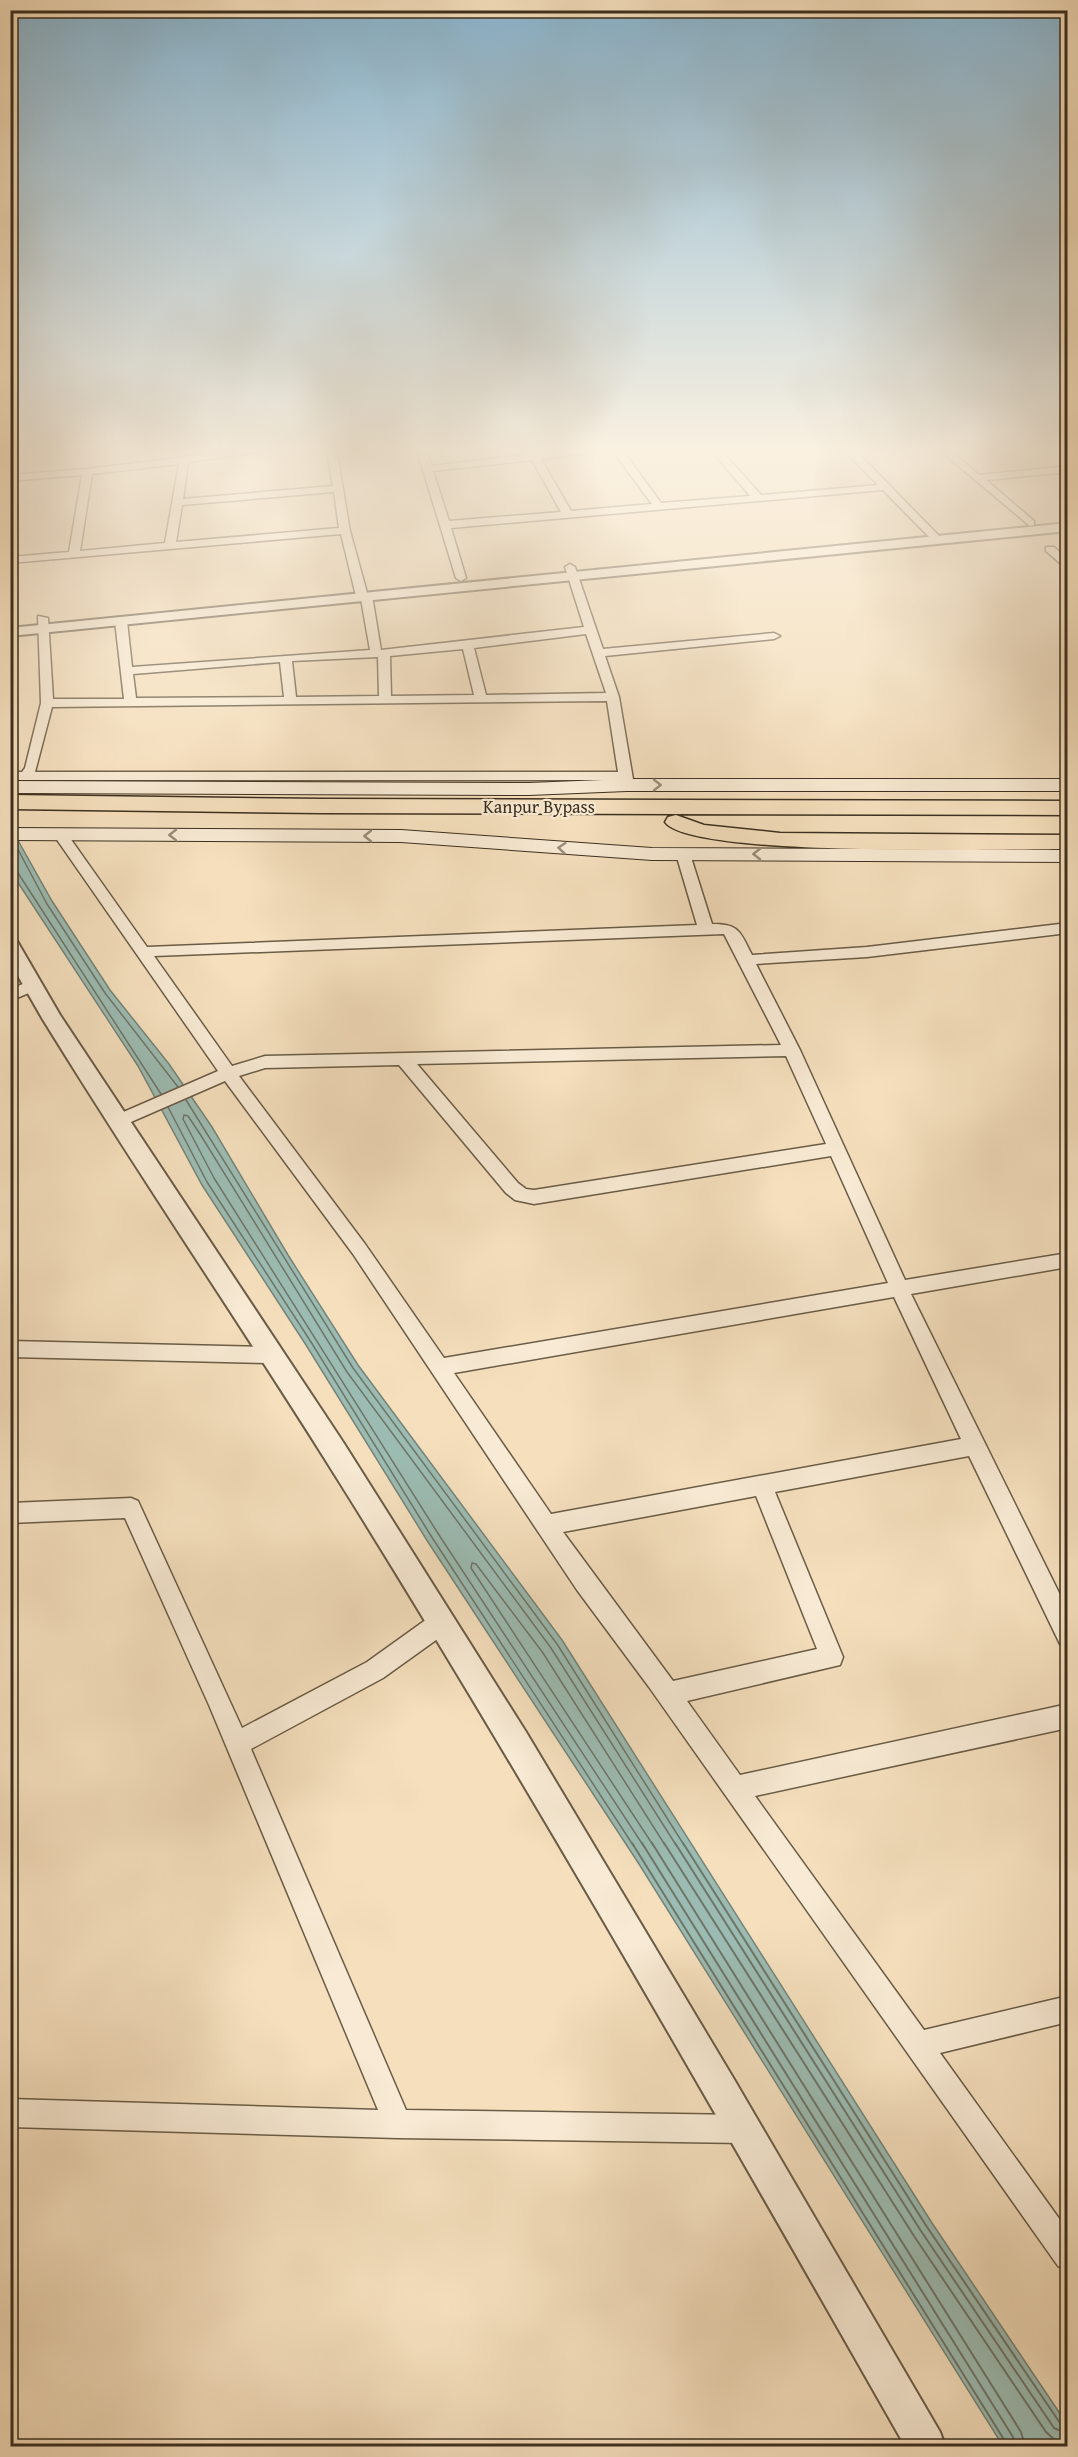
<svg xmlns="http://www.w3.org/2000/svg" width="1078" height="2457" font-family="'Gentium Book Plus',serif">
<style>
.water{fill:#9cbcb3;stroke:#768478;stroke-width:1.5}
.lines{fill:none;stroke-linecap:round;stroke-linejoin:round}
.shore-far1{stroke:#6c7669;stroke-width:1.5}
.shore{stroke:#6c7669;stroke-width:2}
.minor-casing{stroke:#6a5c46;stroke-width:3}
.tertiary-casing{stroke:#6a5c46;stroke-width:4}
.secondary-casing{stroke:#3c301f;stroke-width:2}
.trunk-casing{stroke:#3c301f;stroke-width:3}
.minor{fill:#f8ead4;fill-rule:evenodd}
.tertiary{fill:#f8ead4;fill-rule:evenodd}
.secondary{fill:#f8ead4;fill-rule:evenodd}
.trunk{fill:#f5dfbd;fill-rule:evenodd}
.oneway{stroke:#9a8d7a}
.labels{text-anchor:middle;stroke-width:4.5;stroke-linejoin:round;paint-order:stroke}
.far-street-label{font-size:18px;fill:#3c301f;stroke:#f8ead4}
</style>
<rect width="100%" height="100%" fill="#f5dfbd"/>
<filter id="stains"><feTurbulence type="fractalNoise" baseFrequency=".00333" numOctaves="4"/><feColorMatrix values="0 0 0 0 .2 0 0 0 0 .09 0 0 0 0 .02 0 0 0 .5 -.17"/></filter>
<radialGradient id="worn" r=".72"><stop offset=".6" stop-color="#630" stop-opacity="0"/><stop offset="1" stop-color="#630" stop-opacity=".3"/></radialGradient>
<path class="water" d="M 11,828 L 52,901 L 110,990 L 169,1064 L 212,1127 L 288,1255 L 358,1365 L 562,1640 L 932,2223 L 1067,2424 L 1067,2446 L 1003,2446 L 639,1864 L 428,1542 L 306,1345 L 202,1185 L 138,1066 L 11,872 Z"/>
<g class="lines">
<path class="shore-far1" d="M 14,842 L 47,904 L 105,993 L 178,1087
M 10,870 L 18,873 L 161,1094
M 186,1100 L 353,1368 L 557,1644 L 684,1845
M 168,1107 L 207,1182 L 311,1342 L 433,1539 L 633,1845
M 643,1845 L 439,1535 L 214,1178 L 183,1119 L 184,1115 L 188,1116 L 200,1134 L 347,1372 L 551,1648 L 676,1845
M 653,1845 L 471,1568 L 472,1563 L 476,1564 L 543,1653 L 665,1845"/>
<path class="shore" d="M 632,1843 L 1008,2446
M 642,1843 L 1013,2437 L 1016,2446
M 652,1843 L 1021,2432 L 1025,2446
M 664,1843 L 914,2236 L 1046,2432 L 1056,2441 L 1068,2443
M 675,1843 L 921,2231 L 1054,2428 L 1068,2434
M 683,1843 L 927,2227 L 1060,2423 L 1068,2426"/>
<defs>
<path id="minor" d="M 265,447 L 294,447 L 188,462 L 183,499 L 333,486 L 326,447 L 336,447 L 350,531 L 367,593 L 372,596 L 381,650 L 584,627 L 565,567 L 570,564 L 575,567 L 603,649 L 774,633 L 780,636 L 774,639 L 605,656 L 619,697 L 634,785 L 627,789 L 622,788 L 620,780 L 10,780 L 10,772 L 22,772 L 25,768 L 41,703 L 38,616 L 48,618 L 53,699 L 124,699 L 115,621 L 121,618 L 127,621 L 132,667 L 370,650 L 361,599 L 356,596 L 341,534 L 10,563 L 10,557 L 69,552 L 82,475 L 10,481 L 10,475 L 87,469 ZM 179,464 L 165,543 L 80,551 L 92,474 ZM 334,492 L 339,528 L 176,542 L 182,505 ZM 586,634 L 606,693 L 486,695 L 474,648 ZM 463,649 L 474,695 L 391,696 L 390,656 ZM 378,657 L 379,696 L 296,697 L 292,661 ZM 280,662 L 284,697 L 136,698 L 133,674 ZM 607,701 L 618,772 L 35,772 L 52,707 Z
M 416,447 L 426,447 L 432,466 L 589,447 L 620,447 L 661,503 L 750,496 L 708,447 L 718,447 L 761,495 L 878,485 L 841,447 L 852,447 L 942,539 L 933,541 L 883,490 L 451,528 L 466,578 L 461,581 L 456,578 ZM 612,450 L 652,504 L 571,511 L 541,459 ZM 532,460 L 561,512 L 449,521 L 433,471 Z
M 936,447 L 947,447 L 979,475 L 1068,466 L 1068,472 L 986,480 L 1034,521 L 1034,525 L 1030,526 Z
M 1046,547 L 1054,547 L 1068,560 L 1068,570 L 1046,551 Z
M 60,830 L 65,831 L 147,947 L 697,925 L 676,854 L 683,850 L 690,854 L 712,924 C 740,924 740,932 752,955 L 867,947 L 1068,923 L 1068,933 L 867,957 L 756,964 L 800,1050 L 905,1280 L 1068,1253 L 1068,1267 L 911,1294 L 1068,1611 L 1068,1647 L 1060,1644 L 969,1456 L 775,1492 L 843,1657 L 840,1665 L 687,1701 L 740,1775 L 1068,1704 L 1068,1728 L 755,1796 L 924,2030 L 1068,1996 L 1068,2022 L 940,2053 L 1068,2231 L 1068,2270 L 1058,2266 L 649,1687 L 577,1590 L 353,1254 L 225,1081 L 124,1125 L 112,1125 L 110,1121 L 112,1117 L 218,1071 L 53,834 ZM 724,934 L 781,1045 L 265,1056 L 232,1066 L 154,956 ZM 786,1056 L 826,1144 L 534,1190 L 526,1189 L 518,1183 L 417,1064 ZM 399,1065 L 506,1193 L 515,1200 L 534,1204 L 831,1156 L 888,1283 L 444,1358 L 365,1244 L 239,1076 L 265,1068 ZM 894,1297 L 961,1439 L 551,1514 L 454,1373 ZM 756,1496 L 817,1649 L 673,1681 L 563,1532 Z
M 33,980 L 38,981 L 41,985 L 38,989 L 10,1001 L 10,989 Z
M 10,1341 L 270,1347 L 277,1349 L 280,1355 L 277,1361 L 270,1363 L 10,1357 Z
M 131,1498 L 138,1501 L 242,1728 L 367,1662 L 434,1614 L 442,1611 L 450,1614 L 453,1622 L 450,1630 L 383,1678 L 251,1749 L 406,2110 L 744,2115 L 754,2119 L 758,2129 L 754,2139 L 744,2143 L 398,2138 L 10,2127 L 10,2099 L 378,2110 L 209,1705 L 125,1518 L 10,1523 L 10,1503 Z"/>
<path id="tertiary" d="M 1068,523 L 1068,531 L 10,636 L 10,628 Z
M 10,939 L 17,941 L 60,1015 L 343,1442 L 526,1732 L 735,2081 L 940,2432 L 945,2446 L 905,2446 C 728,2135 551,1824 363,1520 C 259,1351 146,1187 42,1018 L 10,962 Z"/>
<path id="secondary" d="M 627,779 L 1068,779 L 1068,791 L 627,791 L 529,795 L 10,793 L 10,781 L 529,783 Z
M 10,828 L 401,830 L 652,848 L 1068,850 L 1068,862 L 652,860 L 401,842 L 10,840 Z"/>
<path id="trunk" d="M 10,795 L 322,799 L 1068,801 L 1068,815 L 322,813 L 10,809 Z
M 676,815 L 704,825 L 780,833 L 1068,835 L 1068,849 C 1010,849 689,858 665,822 L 668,817 Z"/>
</defs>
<use href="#minor" class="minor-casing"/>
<use href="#tertiary" class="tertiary-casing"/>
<use href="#secondary" class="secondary-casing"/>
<use href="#trunk" class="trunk-casing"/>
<use href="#minor" class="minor"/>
<use href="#tertiary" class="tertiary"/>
<use href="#secondary" class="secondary"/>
<use href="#trunk" class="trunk"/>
</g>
<defs><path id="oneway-chevron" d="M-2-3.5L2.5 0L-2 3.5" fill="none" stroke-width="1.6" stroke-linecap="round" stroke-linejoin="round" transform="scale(1.5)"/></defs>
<g class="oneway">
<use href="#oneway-chevron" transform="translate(657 785)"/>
<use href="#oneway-chevron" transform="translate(173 835) rotate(-180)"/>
<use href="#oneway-chevron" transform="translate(368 836) rotate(-180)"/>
<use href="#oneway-chevron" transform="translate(562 848) rotate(-175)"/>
<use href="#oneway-chevron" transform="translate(757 854) rotate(-180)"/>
</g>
<linearGradient id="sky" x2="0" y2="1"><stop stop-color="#89b7d3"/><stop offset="0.57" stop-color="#faf1e1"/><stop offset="1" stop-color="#faf1e1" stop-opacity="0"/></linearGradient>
<rect width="1078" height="791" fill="url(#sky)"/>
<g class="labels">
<g class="far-street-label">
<text x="539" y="813">Kanpur Bypass</text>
</g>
</g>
<rect width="1078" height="2457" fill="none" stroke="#f5dfbd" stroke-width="36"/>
<rect x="12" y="12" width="1054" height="2433" fill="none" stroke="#3c301f" stroke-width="3"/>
<rect x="18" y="18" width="1042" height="2421" fill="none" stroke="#3c301f" stroke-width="1.5"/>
<rect width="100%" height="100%" filter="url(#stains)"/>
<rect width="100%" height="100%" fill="url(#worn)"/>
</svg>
